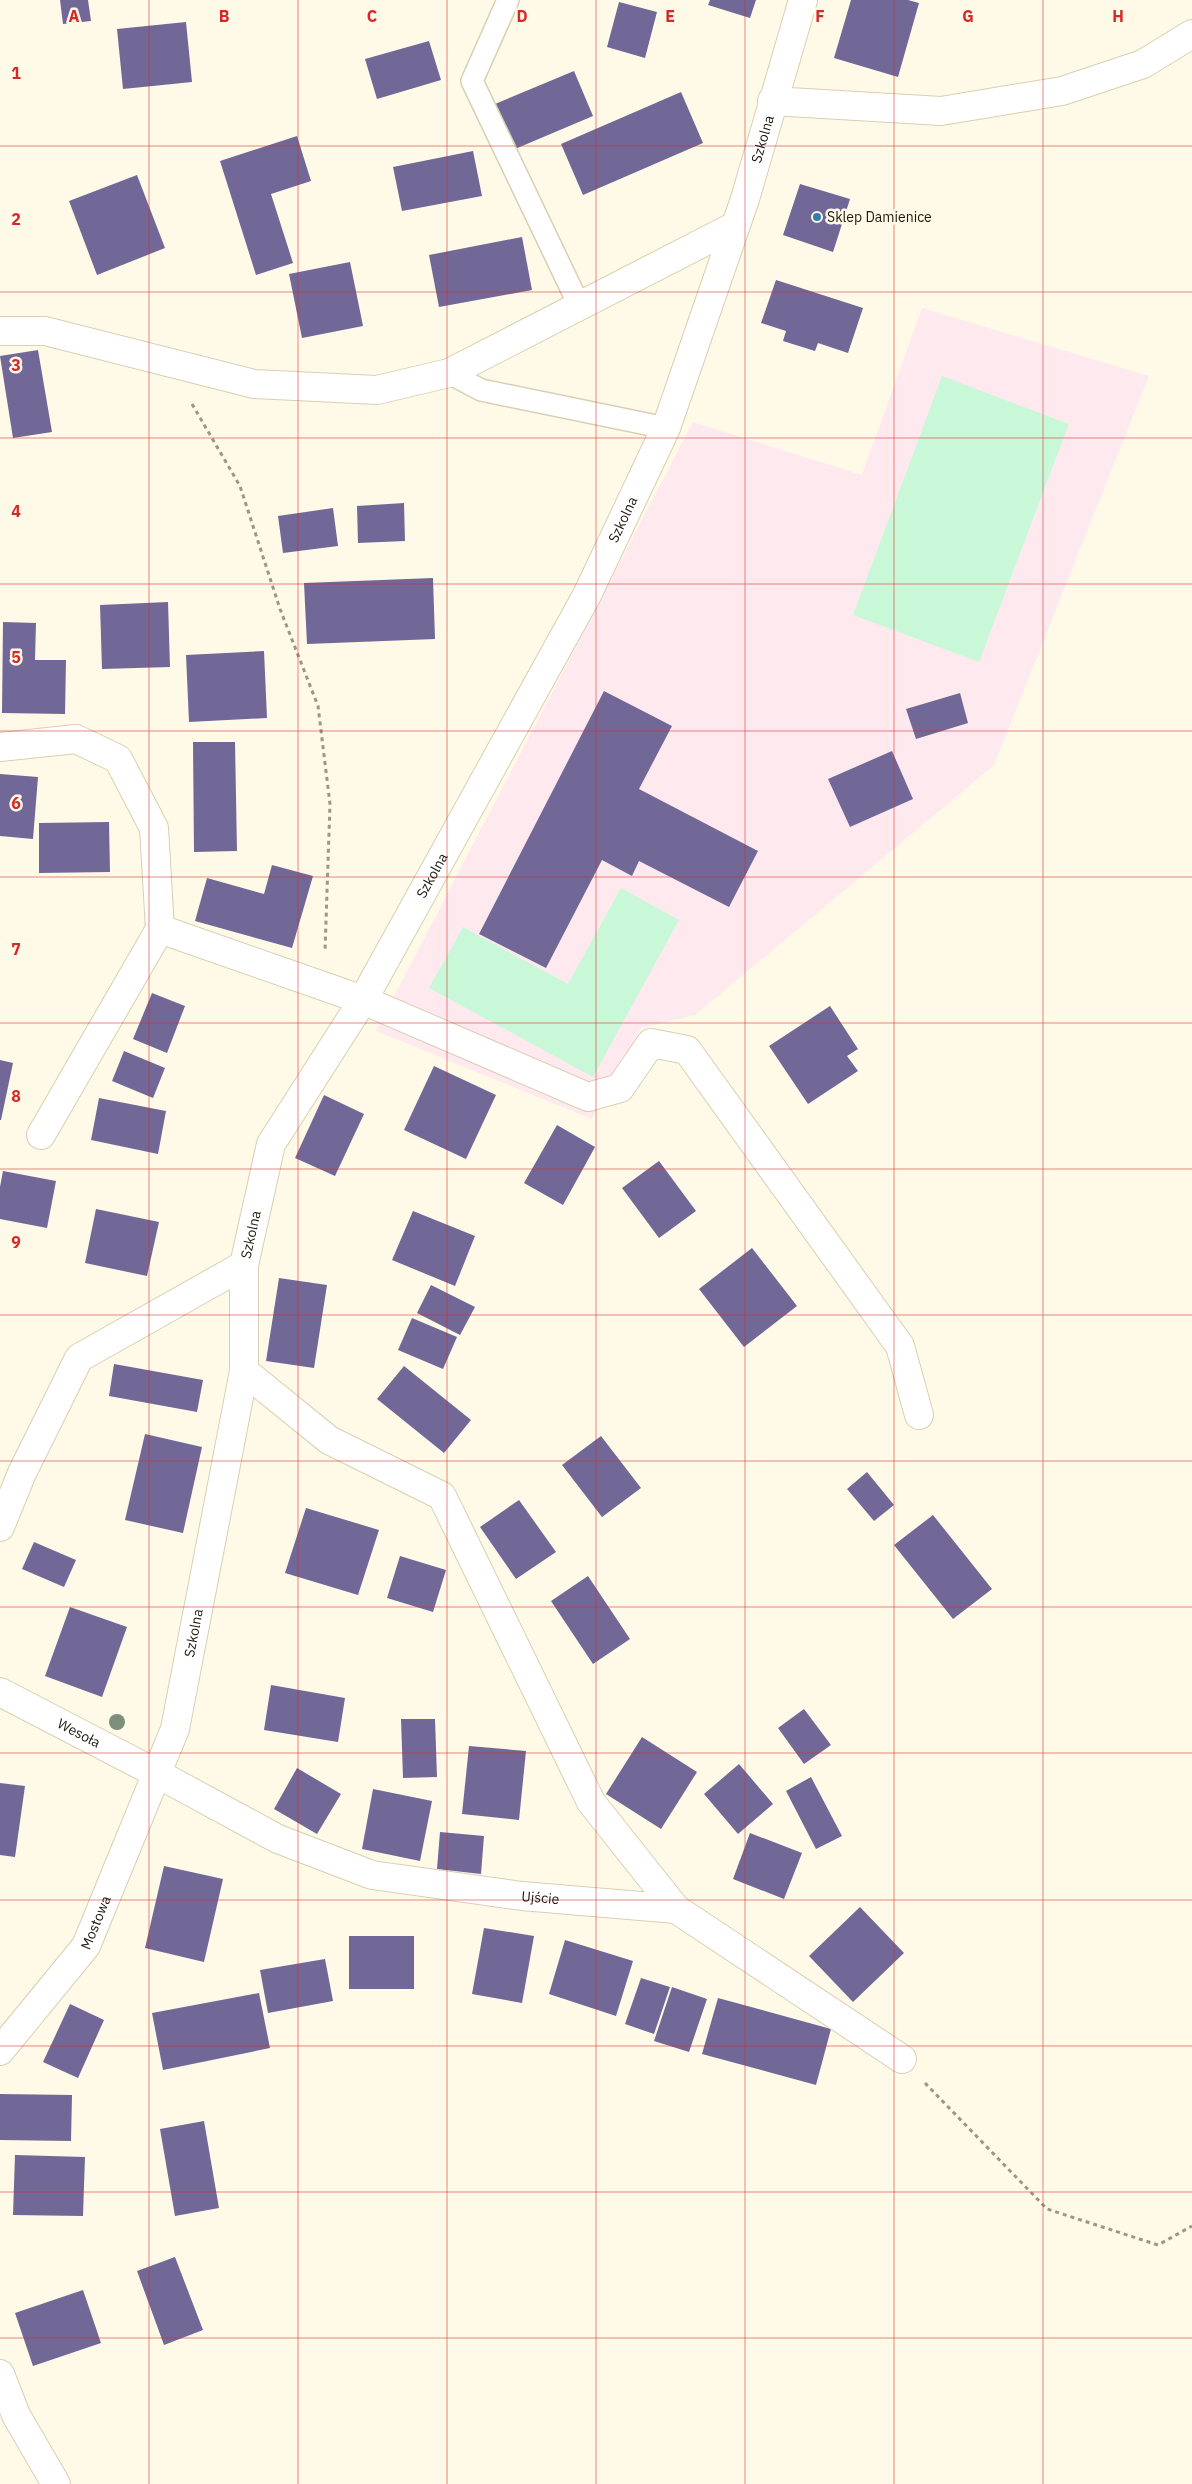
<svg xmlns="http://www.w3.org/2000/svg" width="1192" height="2484" font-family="'IBM Plex Sans',sans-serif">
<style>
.education{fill:#fee9ef}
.green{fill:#c9f8d8}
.building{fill:#716898}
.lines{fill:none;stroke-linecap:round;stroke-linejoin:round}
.lane-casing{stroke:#d9cfb2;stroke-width:24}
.street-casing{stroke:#d9cfb2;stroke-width:30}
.path{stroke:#9b9687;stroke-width:3;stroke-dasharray:4 4;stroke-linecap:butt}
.lane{stroke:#fff;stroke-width:21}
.street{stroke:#fff;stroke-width:28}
.tree{fill:#7b8f7b}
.grid{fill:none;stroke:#d62828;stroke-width:1;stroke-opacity:0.55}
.poi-dot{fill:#317eb1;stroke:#fff9e7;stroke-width:2}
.labels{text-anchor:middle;stroke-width:5;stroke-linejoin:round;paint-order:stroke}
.street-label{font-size:14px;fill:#1d190f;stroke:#fff9e7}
.poi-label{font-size:14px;fill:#1d190f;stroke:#fff9e7;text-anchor:start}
.grid-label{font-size:16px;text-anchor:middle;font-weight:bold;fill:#d62828;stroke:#fff9e7;stroke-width:5;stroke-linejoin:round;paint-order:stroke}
</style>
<rect width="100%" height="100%" fill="#fff9e7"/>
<path class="education" d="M 922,308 L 1149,376 L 994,765 L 695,1015 L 641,1028 L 592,1119 L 376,1031 L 693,422 L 862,475 Z"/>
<path class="green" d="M 942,376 L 1069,424 L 979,662 L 853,615 Z
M 621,888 L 679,920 L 593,1077 L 429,988 L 463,927 L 568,984 Z"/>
<path class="building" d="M 60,0 L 88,0 L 91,21 L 63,24 Z
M 710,0 L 756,0 L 750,18 L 708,5 Z
M 851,0 L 908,0 L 919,3 L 898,77 L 834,58 Z
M 619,2 L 657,12 L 645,58 L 607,47 Z
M 186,22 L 192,82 L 123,89 L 117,29 Z
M 429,41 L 441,80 L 377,99 L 365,59 Z
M 574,71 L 593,116 L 515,149 L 495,104 Z
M 681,92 L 703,143 L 583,195 L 561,144 Z
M 297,136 L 311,181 L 271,194 L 293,263 L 256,275 L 220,161 Z
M 473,151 L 482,196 L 402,211 L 393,167 Z
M 137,175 L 165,248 L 97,275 L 69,201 Z
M 800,184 L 850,199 L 833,252 L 783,235 Z
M 522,237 L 532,290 L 439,307 L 429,255 Z
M 350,262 L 363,326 L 302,338 L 289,274 Z
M 776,280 L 863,308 L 848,353 L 818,343 L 815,351 L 783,341 L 786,331 L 761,323 Z
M 38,350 L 52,432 L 13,438 L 0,356 Z
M 404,503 L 405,541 L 358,543 L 357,506 Z
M 333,508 L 338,546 L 283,553 L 278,516 Z
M 433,578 L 435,639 L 307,644 L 304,583 Z
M 168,602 L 170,667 L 102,669 L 100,605 Z
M 3,622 L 36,623 L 35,660 L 66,660 L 65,714 L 2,713 Z
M 264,651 L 267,718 L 189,722 L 186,655 Z
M 604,691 L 672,726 L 639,789 L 758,851 L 729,907 L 639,861 L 632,876 L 602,860 L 546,968 L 479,934 Z
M 960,693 L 968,723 L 916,739 L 906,709 Z
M 193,742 L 235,742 L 237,851 L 194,852 Z
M 892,751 L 913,799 L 850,827 L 828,779 Z
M 0,774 L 38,777 L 33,839 L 0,836 Z
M 109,822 L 110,872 L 39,873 L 39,823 Z
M 272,865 L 313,876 L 292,948 L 195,921 L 207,878 L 264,894 Z
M 152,993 L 185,1006 L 167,1053 L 133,1039 Z
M 830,1006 L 858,1049 L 847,1056 L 858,1071 L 808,1104 L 769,1046 Z
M 124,1051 L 165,1068 L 153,1098 L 112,1081 Z
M 0,1060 L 13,1063 L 1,1120 L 0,1120 Z
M 434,1066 L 496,1095 L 466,1159 L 404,1130 Z
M 324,1095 L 364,1114 L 335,1176 L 295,1158 Z
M 99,1098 L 166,1111 L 158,1154 L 91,1140 Z
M 557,1125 L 595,1147 L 563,1205 L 524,1183 Z
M 659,1161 L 696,1211 L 659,1238 L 622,1188 Z
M 3,1171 L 56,1181 L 47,1228 L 0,1219 L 0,1187 Z
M 96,1209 L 159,1222 L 147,1276 L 85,1263 Z
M 413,1211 L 475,1236 L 455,1286 L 392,1260 Z
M 752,1248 L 797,1306 L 744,1347 L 699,1289 Z
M 279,1278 L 327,1285 L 314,1368 L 266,1361 Z
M 431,1285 L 475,1307 L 460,1335 L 417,1313 Z
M 412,1318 L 457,1337 L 443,1369 L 398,1350 Z
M 114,1364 L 203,1380 L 197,1412 L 109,1396 Z
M 404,1366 L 471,1420 L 444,1453 L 377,1399 Z
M 145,1434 L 202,1447 L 183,1533 L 125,1520 Z
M 601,1436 L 641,1488 L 602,1517 L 562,1465 Z
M 867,1472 L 894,1505 L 874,1521 L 847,1489 Z
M 519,1500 L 556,1552 L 516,1579 L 480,1527 Z
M 306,1508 L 379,1530 L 358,1595 L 285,1573 Z
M 933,1515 L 992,1589 L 953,1619 L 894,1545 Z
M 34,1542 L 76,1560 L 64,1587 L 22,1569 Z
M 400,1556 L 446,1570 L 433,1612 L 387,1598 Z
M 588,1576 L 630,1639 L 593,1664 L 551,1601 Z
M 70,1607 L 127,1627 L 102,1697 L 45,1676 Z
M 271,1685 L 345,1698 L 338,1742 L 264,1730 Z
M 804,1709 L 831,1745 L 804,1764 L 778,1728 Z
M 401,1719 L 435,1719 L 437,1777 L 403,1778 Z
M 642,1737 L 697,1772 L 661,1829 L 606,1794 Z
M 469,1746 L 526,1751 L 519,1820 L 462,1814 Z
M 739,1764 L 773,1804 L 738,1834 L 704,1794 Z
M 297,1768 L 341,1794 L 317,1834 L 274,1809 Z
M 811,1777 L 842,1836 L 816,1849 L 786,1791 Z
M 0,1783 L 25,1786 L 15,1857 L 0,1855 Z
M 373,1789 L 432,1801 L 420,1861 L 362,1849 Z
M 440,1832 L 484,1836 L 481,1874 L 437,1869 Z
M 750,1833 L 802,1853 L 784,1899 L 733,1879 Z
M 164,1866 L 223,1879 L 204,1962 L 145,1948 Z
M 860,1907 L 904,1953 L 853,2002 L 809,1956 Z
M 484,1928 L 534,1936 L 522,2003 L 472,1994 Z
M 349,1936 L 414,1936 L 414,1989 L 349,1989 Z
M 565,1940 L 633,1961 L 616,2016 L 549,1994 Z
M 325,1959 L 333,2001 L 268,2013 L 260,1970 Z
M 641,1978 L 670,1987 L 654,2034 L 625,2024 Z
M 672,1987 L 707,1999 L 689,2052 L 654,2041 Z
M 259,1993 L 270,2048 L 163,2070 L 152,2013 Z
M 718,1998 L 831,2029 L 816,2085 L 702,2054 Z
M 70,2004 L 104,2020 L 78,2078 L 43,2062 Z
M 0,2094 L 72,2095 L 71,2141 L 0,2140 Z
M 204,2121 L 219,2208 L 175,2216 L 160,2129 Z
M 15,2155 L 85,2157 L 83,2216 L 13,2215 Z
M 175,2257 L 203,2330 L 164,2345 L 137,2271 Z
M 83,2290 L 101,2343 L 33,2366 L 15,2313 Z"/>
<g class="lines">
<defs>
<path id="lane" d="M 508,0 L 472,81 L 579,305
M 449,373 L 481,390 L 666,428"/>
<g id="street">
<path d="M 772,101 L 941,111 L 1062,91 L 1143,64 L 1192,34"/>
<path d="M 0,331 L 45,331 L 254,384 L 377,390 L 449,373 L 733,227"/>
<path d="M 0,747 L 76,739 L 118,759 L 154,828 L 160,929 L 363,1000 L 588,1097 L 620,1088 L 651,1043 L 687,1050 L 900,1346 L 919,1415"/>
<path d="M 41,1135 L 160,929"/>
<path d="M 244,1371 L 329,1440 L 442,1496 L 591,1802 L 676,1909"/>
<path d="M 0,1527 L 22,1473 L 79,1358 L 244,1265"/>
<path id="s1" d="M 0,1692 L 158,1774 L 278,1839 L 372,1875 L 522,1896 L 676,1909 L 902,2059"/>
<path id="s2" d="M 0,2051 L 86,1946 L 175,1729 L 244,1371 L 244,1265 L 271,1144 L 363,1000 L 587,595 L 666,428 L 745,199 L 803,0"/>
<path d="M 0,2374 L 16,2415 L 56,2484"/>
</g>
</defs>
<use href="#lane" class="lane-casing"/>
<use href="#street" class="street-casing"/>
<path class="path" d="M 192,404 L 240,486 L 280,609 L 318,706 L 330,804 L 325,951
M 925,2083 L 1047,2209 L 1158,2245 L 1192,2226"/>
<use href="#lane" class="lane"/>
<use href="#street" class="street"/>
</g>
<circle class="tree" cx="117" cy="1722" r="8"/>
<path class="grid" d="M 149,0 L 149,2484M 298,0 L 298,2484M 447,0 L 447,2484M 596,0 L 596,2484M 745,0 L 745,2484M 894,0 L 894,2484M 1043,0 L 1043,2484M 0,146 L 1192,146M 0,292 L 1192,292M 0,438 L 1192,438M 0,584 L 1192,584M 0,731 L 1192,731M 0,877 L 1192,877M 0,1023 L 1192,1023M 0,1169 L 1192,1169M 0,1315 L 1192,1315M 0,1461 L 1192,1461M 0,1607 L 1192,1607M 0,1753 L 1192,1753M 0,1900 L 1192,1900M 0,2046 L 1192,2046M 0,2192 L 1192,2192M 0,2338 L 1192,2338"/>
<circle class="poi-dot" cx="817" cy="217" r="5"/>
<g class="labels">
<g class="street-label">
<text dy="5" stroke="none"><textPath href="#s2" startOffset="2088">Szkolna</textPath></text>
<text dy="5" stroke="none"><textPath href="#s2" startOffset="1682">Szkolna</textPath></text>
<text dy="5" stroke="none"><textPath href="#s2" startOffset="1278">Szkolna</textPath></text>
<text dy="5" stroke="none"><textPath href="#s2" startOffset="872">Szkolna</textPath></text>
<text dy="5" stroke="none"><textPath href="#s2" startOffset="468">Szkolna</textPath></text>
<text dy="5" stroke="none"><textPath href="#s1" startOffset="89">Wesoła</textPath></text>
<text dy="5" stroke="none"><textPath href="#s1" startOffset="585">Ujście</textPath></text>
<text dy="5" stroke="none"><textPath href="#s2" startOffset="161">Mostowa</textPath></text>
</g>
<g class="poi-label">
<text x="827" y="222">Sklep Damienice</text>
</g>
</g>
<g class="grid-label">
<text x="74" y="22">A</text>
<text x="224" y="22">B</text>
<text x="372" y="22">C</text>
<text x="522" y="22">D</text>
<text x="670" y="22">E</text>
<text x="820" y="22">F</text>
<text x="968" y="22">G</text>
<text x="1118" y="22">H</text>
<text x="16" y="79">1</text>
<text x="16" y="225">2</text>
<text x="16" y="371">3</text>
<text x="16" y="517">4</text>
<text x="16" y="663">5</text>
<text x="16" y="809">6</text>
<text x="16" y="955">7</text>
<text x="16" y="1102">8</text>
<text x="16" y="1248">9</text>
</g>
</svg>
